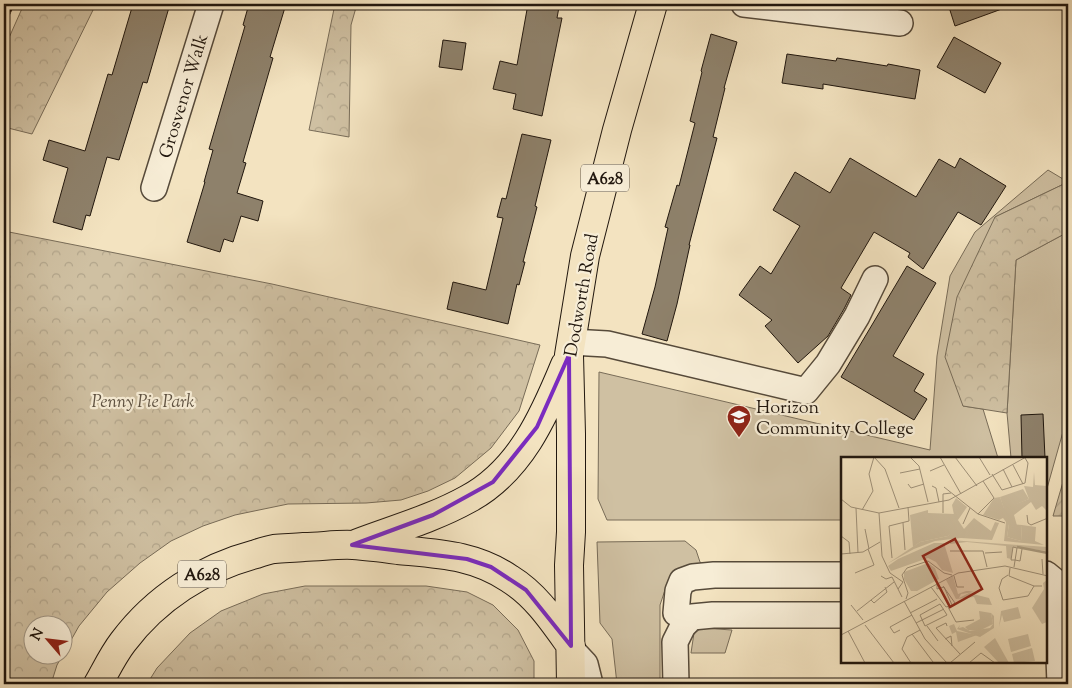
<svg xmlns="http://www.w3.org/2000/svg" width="1072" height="688" font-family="'Sorts Mill Goudy',serif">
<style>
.grass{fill:#cfc0a2;stroke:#786c58}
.forest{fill:url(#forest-crowns);stroke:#786c58;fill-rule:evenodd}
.garden{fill:url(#garden-furrows);stroke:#786c58}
.building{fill:#8e816b;stroke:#21170e}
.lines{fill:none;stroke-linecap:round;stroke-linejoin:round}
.minor-casing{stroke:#564a3a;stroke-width:28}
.highway-casing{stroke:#21170e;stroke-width:30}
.minor{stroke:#f7edd6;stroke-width:25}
.highway{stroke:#f3e3c0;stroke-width:28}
.rail-casing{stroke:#21170e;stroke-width:5.5}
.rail{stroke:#f7edd6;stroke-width:4;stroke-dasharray:11;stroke-linecap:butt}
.marked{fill:none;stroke:#7b2cbf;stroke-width:4;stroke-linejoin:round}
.labels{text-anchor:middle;stroke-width:4.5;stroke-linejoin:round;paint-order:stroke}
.shield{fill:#f7edd6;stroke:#61574a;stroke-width:1}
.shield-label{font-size:16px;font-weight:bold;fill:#21170e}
.street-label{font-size:18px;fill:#21170e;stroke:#f7edd6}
.park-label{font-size:18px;font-style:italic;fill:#5e5242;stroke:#f7edd6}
.poi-label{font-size:18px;fill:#21170e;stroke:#f7edd6;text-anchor:start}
.inset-river{fill:none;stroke:#ac9e83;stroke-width:2.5}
.inset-road{fill:none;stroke:#9f9179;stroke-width:1}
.view{fill:#8f2418;fill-opacity:0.15;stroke:#8f2418;stroke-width:2.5}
.inset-edge{fill:none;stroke:#21170e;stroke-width:2.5}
</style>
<defs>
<pattern id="forest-crowns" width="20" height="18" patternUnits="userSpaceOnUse" patternTransform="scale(1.25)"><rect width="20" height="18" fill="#cfc0a2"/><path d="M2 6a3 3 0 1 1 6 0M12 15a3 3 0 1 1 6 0" fill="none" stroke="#b1a48a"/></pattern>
<pattern id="garden-furrows" width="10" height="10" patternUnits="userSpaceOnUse" patternTransform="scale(1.25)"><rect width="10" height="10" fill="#cfc0a2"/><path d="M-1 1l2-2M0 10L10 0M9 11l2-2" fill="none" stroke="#b1a48a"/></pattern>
</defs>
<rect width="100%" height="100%" fill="#f3e3c0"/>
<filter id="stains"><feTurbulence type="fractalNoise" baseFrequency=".004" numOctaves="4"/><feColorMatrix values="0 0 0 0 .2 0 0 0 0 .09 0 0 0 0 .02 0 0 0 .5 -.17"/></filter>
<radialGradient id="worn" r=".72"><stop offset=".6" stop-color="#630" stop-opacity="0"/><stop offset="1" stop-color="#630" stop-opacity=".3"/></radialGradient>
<path class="grass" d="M 1048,170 L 1068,182 L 995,217 L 963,406 L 983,409 L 998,458 L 842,458 L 842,520 L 607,520 L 598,499 L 599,372 L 930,450 L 937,356 L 950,276 L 975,232 Z
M 1068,232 L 1068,414 L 1046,492 L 1046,458 L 1011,458 L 1007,413 L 1016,260 Z
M 685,541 L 696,550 L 700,562 L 707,568 L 681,572 L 666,587 L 660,605 L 660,684 L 617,684 L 612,639 L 600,623 L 597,542 Z
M 702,628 L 732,630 L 725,653 L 691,653 L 694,633 Z"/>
<path class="forest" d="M 24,4 L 96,4 L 32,134 L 4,127 L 4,49 Z
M 335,4 L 357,4 L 351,25 L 349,137 L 309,130 Z
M 1068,182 L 1068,232 L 1016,260 L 1007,413 L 963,406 L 945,357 L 957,297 L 995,217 Z
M 4,231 L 272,284 L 540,345 L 519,411 L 491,448 L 455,478 L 428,491 L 401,500 L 366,503 L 288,504 L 235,515 L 203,526 L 171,541 L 140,563 L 107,592 L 79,626 L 57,665 L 51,684 L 4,684 ZM 32,626 L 62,626 L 62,656 L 32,656 Z
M 305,586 L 426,586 L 467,592 L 493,605 L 518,630 L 534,661 L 534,684 L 147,684 L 157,668 L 190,633 L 221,611 L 263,594 Z"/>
<path class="garden" d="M 1068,465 L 1068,516 L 1053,516 Z"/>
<path class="building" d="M 133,4 L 170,4 L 147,83 L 143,82 L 119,160 L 107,157 L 90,216 L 86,215 L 82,230 L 53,222 L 68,168 L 43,160 L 49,140 L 85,151 L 108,74 L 112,75 Z
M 249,4 L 286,4 L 270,57 L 273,58 L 243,162 L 246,163 L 237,193 L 263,201 L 258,221 L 241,216 L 233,242 L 224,239 L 220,252 L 187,242 L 205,182 L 204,182 L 213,150 L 209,149 L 245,26 L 243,25 Z
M 528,4 L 543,4 L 559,7 L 557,18 L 562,18 L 542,116 L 513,109 L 516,94 L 493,89 L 500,61 L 517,65 Z
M 948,4 L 1010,4 L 1010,6 L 955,26 Z
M 711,34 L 737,42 L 724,88 L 725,88 L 713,137 L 717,138 L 689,245 L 690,245 L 677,304 L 667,341 L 642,334 L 655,287 L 668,228 L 665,227 L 677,185 L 679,186 L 695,123 L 690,121 L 702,72 L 701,71 Z
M 954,37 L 1001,63 L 985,93 L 937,67 Z
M 443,40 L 466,43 L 462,70 L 439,67 Z
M 787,54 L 836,61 L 837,58 L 887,66 L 888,64 L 920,70 L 915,99 L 823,84 L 823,89 L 782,83 Z
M 522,134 L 551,140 L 535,206 L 537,207 L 523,262 L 525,262 L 519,285 L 517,284 L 508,324 L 447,309 L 453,282 L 486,290 L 503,218 L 497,217 L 502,198 L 506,199 Z
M 850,158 L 916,197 L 939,159 L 955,168 L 960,158 L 1006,186 L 981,225 L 958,212 L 923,269 L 908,257 L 910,253 L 874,232 L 841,288 L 851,295 L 844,309 L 828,336 L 798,363 L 765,326 L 772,320 L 739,295 L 760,266 L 771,274 L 800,226 L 773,210 L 795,172 L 830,193 Z
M 907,266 L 936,283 L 893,356 L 924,374 L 914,391 L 927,399 L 914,420 L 841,377 Z
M 1043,414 L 1045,458 L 1022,458 L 1021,415 Z"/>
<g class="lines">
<defs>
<path id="minor" d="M 744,4 L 900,23
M 154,188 L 211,4
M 571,342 L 607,344 L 806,391 L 828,364 L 857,316 L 875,279
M 1046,574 L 1057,583 L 1059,600 L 1058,631
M 676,613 L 678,591 L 682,581 L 693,577 L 714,575 L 842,575
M 1046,619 L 1058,631 L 1060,684
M 570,648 L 585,664 L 590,684
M 676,684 L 675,642 L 683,626 L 692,617 L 713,615 L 842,615"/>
<path id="highway" d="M 358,543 C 395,529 434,518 468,499 C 520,471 544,416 565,365
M 98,684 C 106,670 113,655 123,642 C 156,598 203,568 256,554 C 262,552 268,550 274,549 C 284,548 294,548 304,547 C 320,547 337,544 353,545 C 368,546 383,548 398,550 C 440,554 475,555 510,579 C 536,595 553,621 571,646
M 571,684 L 569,565 L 571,532 L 571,434 L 569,355 L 585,256 L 617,130 L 653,4"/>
</defs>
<use href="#minor" class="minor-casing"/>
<use href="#highway" class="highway-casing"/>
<use href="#minor" class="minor"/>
<use href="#highway" class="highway"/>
<defs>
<path id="rail" d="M 4,21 L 12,4"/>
</defs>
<use href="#rail" class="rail-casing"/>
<use href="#rail" class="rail"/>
</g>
<path class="marked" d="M 569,355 L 571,646 L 526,590 L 491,567 L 467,559 L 352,545 L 433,515 L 493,482 L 537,427 Z"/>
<defs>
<symbol id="school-pin" viewBox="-11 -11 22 30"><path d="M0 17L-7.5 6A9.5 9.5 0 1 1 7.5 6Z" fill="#8f2418" stroke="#f7edd6"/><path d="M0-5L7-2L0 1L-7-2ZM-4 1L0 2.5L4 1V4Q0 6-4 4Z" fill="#fff"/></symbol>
</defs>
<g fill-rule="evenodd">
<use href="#school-pin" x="725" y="403" width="28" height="38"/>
</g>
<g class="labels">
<g class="shield">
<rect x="581" y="164.5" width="48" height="27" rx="4"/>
<rect x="178" y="560.5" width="48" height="27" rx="4"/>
</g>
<g class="shield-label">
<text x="605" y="184">A628</text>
<text x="202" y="580">A628</text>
</g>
<g class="street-label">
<text transform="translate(183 96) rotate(-73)" y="6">Grosvenor Walk</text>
<text transform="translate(581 295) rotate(-80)" y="6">Dodworth Road</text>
</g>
<g class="park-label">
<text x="143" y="407">Penny Pie Park</text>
</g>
<g class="poi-label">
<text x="756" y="413">Horizon<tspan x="756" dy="21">Community College</tspan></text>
</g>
</g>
<g transform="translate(841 457)">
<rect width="206" height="206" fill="#f3e3c0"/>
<path d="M 115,41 L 126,50 L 117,63 L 123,72 L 133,61 L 150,74 L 154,65 L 158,66 L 151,83 L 120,81 L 94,84 L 73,92 L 46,107 L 79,85 L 107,79 L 115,68 L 111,48 ZM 168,67 L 181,68 L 180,84 L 166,80 ZM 112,119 L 117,137 L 125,134 L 128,134 L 133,135 L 120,137 L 118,141 L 128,136 L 148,141 L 151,148 L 136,147 L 133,140 L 115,142 L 105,123 ZM 177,150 L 180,161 L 163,165 L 161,158 L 158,170 L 160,154 ZM 138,154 L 150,156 L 152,167 L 138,174 L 127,173 L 124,170 L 139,162 ZM 113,167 L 116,174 L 136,178 L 117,185 L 115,175 L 111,177 L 108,169 ZM 187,177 L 190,189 L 170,195 L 167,182 ZM 154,181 L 168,206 L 158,206 L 143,190 ZM 191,191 L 194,204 L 173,206 L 171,197 Z" fill="#cfc0a2"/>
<path d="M 193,15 L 194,28 L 206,29 L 206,54 L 201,49 L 195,53 L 190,45 L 173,58 L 177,72 L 172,72 L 168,67 L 166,80 L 180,84 L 181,68 L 195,70 L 194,84 L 203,88 L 163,84 L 165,65 L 162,61 L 158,63 L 142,58 L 153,41 L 159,40 L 163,51 L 188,42 L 183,29 L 192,30 ZM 87,53 L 87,56 L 114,57 L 116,70 L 107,79 L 79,85 L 72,90 L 69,58 ZM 109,83 L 206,90 L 206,94 L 172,90 L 170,102 L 166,101 L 165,89 L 126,85 L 109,87 ZM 93,86 L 103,86 L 112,116 L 101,113 L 95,105 L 87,101 L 50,114 L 47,109 L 57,102 ZM 87,106 L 94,111 L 98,122 L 76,134 L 70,134 L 63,122 L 63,115 ZM 150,156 L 153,159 L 153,171 L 139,180 L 116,172 L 119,168 L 118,171 L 122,170 L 129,174 L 149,171 L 152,167 Z" fill="#cfc0a2"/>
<path d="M 182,32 L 188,42 L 163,52 L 159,40 ZM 206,123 L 206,165 L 201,167 L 191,151 L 203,132 L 202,126 Z" fill="#cfc0a2"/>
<path class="inset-river" d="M 176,90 L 207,96"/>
<path class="inset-road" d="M 69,0 L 78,9 L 87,45M 99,0 L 120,37M 114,0 L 136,29M 138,0 L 149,18M 172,8 L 182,27M 162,12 L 171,30M 89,14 L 103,8M 59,16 L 79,12M 151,17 L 161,33 L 184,26 L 187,6 L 184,1M 67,27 L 70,31 L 83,27M 91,29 L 95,31 L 98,45M 103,30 L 137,57 L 164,66M 0,42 L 10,50 L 38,56M 15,51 L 17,96M 21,53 L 32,34 L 28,17 L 33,0 L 44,12 L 58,51M 102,56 L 102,37 L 110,36M 137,57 L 153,41 L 142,24M 186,58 L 187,66 L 190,68 L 207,61M 62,66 L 64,93M 122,67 L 129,51M 24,72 L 28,92M 0,79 L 8,85 L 9,97M 109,94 L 142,94 L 146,110M 144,96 L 161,95M 0,97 L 22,95 L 39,85M 51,101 L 48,69 L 68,64 L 67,50M 201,102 L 202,117M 174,103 L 170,103 L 172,90 L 176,91M 174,103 L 179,104 L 181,92M 173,110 L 176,91M 169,111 L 168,119 L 193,129 L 201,129M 14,116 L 33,108 L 27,92M 167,118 L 161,122 L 158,131 L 162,143 L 187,139 L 193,129M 40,119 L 45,122 L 51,120 L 61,140M 113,119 L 116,130 L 123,130M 102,129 L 114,146 L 111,148M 90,130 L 105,150 L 111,148 L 103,130 L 96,132 L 96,128M 57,132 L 62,125 L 49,116 L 41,99 L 38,56 L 108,43 L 185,0M 65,142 L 67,136 L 61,118 L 66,111 L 87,104 L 103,116 L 111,118M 30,143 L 33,146 L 46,135 L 44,130M 63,144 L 84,182 L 106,206M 99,147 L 106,158 L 84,169 L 79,158 ZM 10,148 L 22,163M 107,150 L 115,165 L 133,163M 16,154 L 53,125M 69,156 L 96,142M 75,166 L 103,152M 24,168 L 53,206M 86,169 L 97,184M 106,169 L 105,166 L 95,171 L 119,197M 59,173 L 53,176 L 49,170 L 71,158M 7,174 L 24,206M 71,177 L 92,205M 0,178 L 117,116 L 164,109 L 207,119M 104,182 L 110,179 L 111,189M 70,206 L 61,192 L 66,180 L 79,173M 109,206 L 134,185M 128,206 L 140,196 L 154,206"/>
<path class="view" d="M 114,82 L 141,132 L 109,150 L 82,99 Z"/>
<rect width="206" height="206" class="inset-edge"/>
</g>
<rect width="1072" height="688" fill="none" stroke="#f3e3c0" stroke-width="20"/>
<rect x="5" y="5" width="1062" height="678" fill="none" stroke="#21170e" stroke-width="2.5"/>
<rect x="10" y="10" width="1052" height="668" fill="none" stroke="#21170e"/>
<g transform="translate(48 640) rotate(298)"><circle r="24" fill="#f7edd6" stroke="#a19786"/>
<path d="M0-4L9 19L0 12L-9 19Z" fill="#8f2418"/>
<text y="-8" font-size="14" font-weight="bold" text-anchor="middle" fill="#21170e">N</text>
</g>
<rect width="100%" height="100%" filter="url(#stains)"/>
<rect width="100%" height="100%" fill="url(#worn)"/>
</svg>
